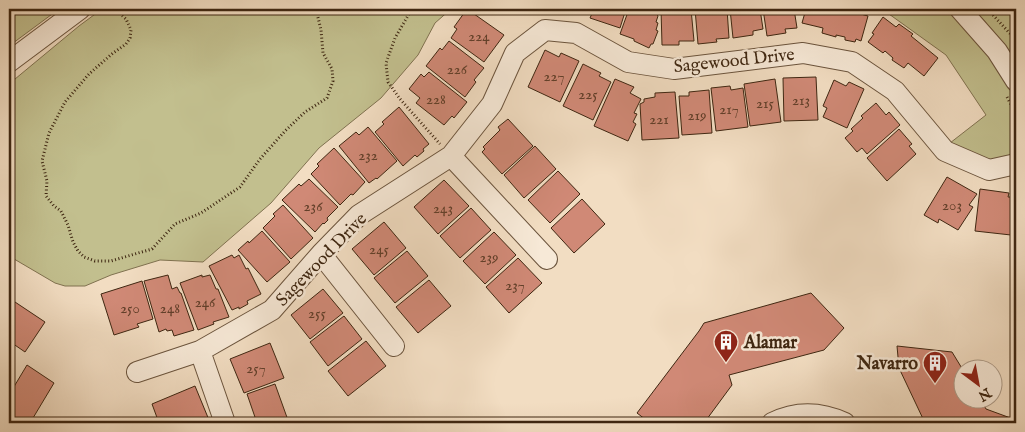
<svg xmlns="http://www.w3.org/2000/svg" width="1025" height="432" font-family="'IM FELL English',serif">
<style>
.green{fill:#c2bf8e;stroke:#807250}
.building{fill:#d08976;stroke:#3e2611}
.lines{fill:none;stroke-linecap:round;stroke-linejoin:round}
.minor-casing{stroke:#6b543d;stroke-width:22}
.path{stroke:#3e2611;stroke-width:3;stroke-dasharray:1 2.5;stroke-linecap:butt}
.minor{stroke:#f7e9d7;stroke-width:20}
.labels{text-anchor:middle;stroke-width:5;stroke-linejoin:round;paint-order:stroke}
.number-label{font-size:15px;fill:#623f2a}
.street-label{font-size:18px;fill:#3e2611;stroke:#f7e9d7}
.poi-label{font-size:18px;font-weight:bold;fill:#3e2611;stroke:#f7e9d7;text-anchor:start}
</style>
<rect width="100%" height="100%" fill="#f2ddc2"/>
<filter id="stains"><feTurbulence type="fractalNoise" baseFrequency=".004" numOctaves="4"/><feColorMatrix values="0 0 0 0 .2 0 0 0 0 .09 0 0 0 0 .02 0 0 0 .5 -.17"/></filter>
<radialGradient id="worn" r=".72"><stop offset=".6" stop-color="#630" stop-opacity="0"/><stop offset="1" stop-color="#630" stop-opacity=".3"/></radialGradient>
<path class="green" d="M 9,9 L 59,9 L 9,46 Z
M 102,9 L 451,9 L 435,23 L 418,55 L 381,98 L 319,148 L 271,203 L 203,262 L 160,260 L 111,275 L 85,286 L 65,286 L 55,283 L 9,256 L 9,84 L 79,26 Z
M 882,9 L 947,9 L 957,18 L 989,55 L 1016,97 L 1016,155 L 985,161 L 950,143 L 986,115 L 946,55 Z
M 974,9 L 1016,9 L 1016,62 L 1006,46 Z"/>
<path class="building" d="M 467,9 L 504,35 L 484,62 L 451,38 L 457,29 L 454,27 Z
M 594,9 L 626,9 L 620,28 L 590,18 Z
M 629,9 L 656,9 L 655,11 L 658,16 L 656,22 L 658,23 L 656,30 L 658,31 L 653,44 L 651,44 L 649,48 L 634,41 L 634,39 L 620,34 Z
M 661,9 L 691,9 L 694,41 L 679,41 L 679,45 L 662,45 Z
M 695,9 L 727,9 L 729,38 L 716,39 L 717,42 L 698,44 Z
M 730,9 L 760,9 L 763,29 L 753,31 L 753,35 L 733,38 Z
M 763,9 L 794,9 L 797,28 L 785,29 L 786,33 L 767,36 Z
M 806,9 L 859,9 L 857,13 L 868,16 L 861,41 L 856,39 L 855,42 L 845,40 L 845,37 L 836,35 L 836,37 L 822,33 L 823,28 L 802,23 Z
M 883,17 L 896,27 L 899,24 L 913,34 L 911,36 L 938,58 L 924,76 L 908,63 L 904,68 L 892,60 L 893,58 L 885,51 L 883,53 L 868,42 L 874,34 L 872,33 Z
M 449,41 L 484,68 L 474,80 L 476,82 L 465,97 L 426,66 L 440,48 L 442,50 Z
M 545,50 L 559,57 L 561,53 L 579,61 L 560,102 L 528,87 Z
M 583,64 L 601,73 L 599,76 L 611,82 L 593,120 L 563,106 Z
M 429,72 L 467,102 L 454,118 L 452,116 L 444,125 L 416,103 L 420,98 L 409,89 L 421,74 L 424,77 Z
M 816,77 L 818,120 L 784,121 L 783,78 Z
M 615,79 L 634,87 L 630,93 L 641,99 L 634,113 L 637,114 L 633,122 L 636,124 L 628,141 L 594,126 Z
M 775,79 L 781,122 L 750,126 L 744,84 Z
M 834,80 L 846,86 L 849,82 L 864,89 L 847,128 L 823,117 L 827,108 L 823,106 Z
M 730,86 L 731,90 L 743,88 L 748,127 L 716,131 L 711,88 Z
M 709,90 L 712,133 L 682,135 L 679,96 L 689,96 L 689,92 Z
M 675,92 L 679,138 L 642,140 L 640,104 L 644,102 L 644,99 L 655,97 L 655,93 Z
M 876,103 L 886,115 L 889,112 L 900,125 L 867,154 L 862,148 L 857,152 L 845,138 L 853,131 L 851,129 L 863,118 L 861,116 Z
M 399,107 L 429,144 L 423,149 L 424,151 L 417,157 L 415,155 L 403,166 L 375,132 L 384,124 L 382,122 Z
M 508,119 L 533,146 L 502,174 L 482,152 L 485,149 L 483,147 L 500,130 L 498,127 Z
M 368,127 L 397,161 L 377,179 L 376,178 L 369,183 L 339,146 L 356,132 L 359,135 Z
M 899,129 L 912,144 L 909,146 L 916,154 L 887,181 L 867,158 Z
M 535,146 L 556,169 L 524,198 L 504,175 Z
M 334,148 L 365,182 L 353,195 L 351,194 L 340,205 L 311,174 L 319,166 L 317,164 Z
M 558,171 L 580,194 L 550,223 L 528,200 Z
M 947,177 L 977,194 L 969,205 L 973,207 L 958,230 L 939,219 L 938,223 L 924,215 Z
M 309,179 L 338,207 L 327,218 L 328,220 L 324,224 L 323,223 L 315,232 L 282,200 L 299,184 L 301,186 Z
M 444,180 L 469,206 L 438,234 L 414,207 Z
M 980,189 L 1009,193 L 1008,197 L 1012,197 L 1011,212 L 1014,213 L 1011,235 L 975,231 Z
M 582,199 L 605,224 L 574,253 L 551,228 Z
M 283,205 L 313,238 L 291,259 L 263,228 L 275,216 L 273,214 Z
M 471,208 L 491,230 L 460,258 L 440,236 Z
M 384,222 L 406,248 L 374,275 L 352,249 Z
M 262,231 L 290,262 L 267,282 L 238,250 L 248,241 L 249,243 Z
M 494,232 L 516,255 L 485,284 L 463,261 Z
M 407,251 L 428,276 L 395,303 L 374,278 Z
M 232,255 L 234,258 L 239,255 L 246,269 L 248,268 L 261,294 L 247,301 L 248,304 L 239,309 L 239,307 L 232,310 L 209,266 Z
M 518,258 L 542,283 L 509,313 L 486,287 Z
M 168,275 L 172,289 L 177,287 L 180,293 L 181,293 L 194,330 L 174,336 L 172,330 L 167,331 L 166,329 L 159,332 L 144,281 Z
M 202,275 L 202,277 L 210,275 L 216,289 L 218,289 L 229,317 L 213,322 L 214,324 L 198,330 L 180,283 Z
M 429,280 L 451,306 L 418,333 L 396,307 Z
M 142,281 L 153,319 L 137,324 L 139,327 L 114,335 L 101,294 Z
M 323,289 L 343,313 L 310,339 L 291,315 Z
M 811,293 L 844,328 L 824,350 L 729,375 L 732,385 L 704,423 L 650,423 L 637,413 L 699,331 L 704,323 Z
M 9,298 L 45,322 L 25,352 L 9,341 Z
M 344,316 L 362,339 L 328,366 L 310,342 Z
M 366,341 L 386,366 L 348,396 L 328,371 Z
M 270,343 L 284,378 L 244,393 L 230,359 Z
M 897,346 L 952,352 L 963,370 L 962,400 L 981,400 L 986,409 L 1016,420 L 1016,423 L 925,423 L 899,368 Z
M 27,365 L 54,383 L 30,423 L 9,423 L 9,395 Z
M 275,384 L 289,423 L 257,423 L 247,394 Z
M 195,386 L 209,420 L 202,423 L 159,423 L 152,404 Z"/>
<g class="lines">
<defs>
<path id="minor" d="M 960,9 L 997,51 L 1016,81
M 9,62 L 80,9
M 451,156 L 547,259
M 321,254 L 394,346
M 200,351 L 225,423
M 137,372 L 200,351 L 272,310 L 321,254 L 359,215 L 451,156 L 492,104 L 515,53 L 545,30 L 576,33 L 628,62 L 674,69 L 803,53 L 852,62 L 895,91 L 945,151 L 989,170 L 1016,164
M 772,423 C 796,411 821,412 845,423"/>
</defs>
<use href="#minor" class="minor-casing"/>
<path class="path" d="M 118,9 L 116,10 L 126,19 L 131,30 L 130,38 L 126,44 L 113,53 L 89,74 L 65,102 L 49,133 L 42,161 L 47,181 L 46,196 L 54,206 L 61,211 L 68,225 L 73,242 L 78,251 L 84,257 L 95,261 L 111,261 L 152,249 L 175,224 L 201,213 L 240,187 L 260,159 L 285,131 L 305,112 L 327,98 L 333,81 L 332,69 L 323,53 L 321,30 L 316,9
M 414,9 L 409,14 L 395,38 L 386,63 L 388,82 L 400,99 L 440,144
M 935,9 L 943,15
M 993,15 L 1016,40
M 1007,97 L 1016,114"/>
<use href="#minor" class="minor"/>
</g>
<defs>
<symbol id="building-pin" viewBox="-11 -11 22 30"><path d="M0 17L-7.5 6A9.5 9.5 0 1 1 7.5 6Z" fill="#8f2418" stroke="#f7e9d7"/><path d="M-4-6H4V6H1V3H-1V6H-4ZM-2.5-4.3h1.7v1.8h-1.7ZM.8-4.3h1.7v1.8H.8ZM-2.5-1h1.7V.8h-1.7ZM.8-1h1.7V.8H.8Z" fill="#fff"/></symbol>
</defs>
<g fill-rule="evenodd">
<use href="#building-pin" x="712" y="328" width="28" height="38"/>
<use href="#building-pin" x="921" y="349" width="28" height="38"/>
</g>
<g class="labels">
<g class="number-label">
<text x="479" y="41">224</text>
<text x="457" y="74">226</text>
<text x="554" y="81">227</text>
<text x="588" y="99">225</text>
<text x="436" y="104">228</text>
<text x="801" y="105">213</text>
<text x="765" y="108">215</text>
<text x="729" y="114">217</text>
<text x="697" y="120">219</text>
<text x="659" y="124">221</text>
<text x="368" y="160">232</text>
<text x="952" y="210">203</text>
<text x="313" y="211">236</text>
<text x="443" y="213">243</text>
<text x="379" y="254">245</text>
<text x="489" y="262">239</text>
<text x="515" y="290">237</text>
<text x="205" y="307">246</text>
<text x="130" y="313">250</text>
<text x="170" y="313">248</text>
<text x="317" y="318">255</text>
<text x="256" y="373">257</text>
</g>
<g class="street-label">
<text transform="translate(734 60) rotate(-6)" y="6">Sagewood Drive</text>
<text transform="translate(321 259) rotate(-46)" y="6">Sagewood Drive</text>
</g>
<g class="poi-label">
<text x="744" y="348">Alamar</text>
<text x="918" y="369" text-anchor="end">Navarro</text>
</g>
</g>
<rect width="1025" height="432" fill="none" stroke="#f2ddc2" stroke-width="30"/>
<rect x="10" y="10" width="1005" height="412" fill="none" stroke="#3e2611" stroke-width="2.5"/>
<rect x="15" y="15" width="995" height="402" fill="none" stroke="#3e2611"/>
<g transform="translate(978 384) rotate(148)"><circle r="24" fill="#f7e9d7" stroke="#ad9b88"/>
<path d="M0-4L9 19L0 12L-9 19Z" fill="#8f2418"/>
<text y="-8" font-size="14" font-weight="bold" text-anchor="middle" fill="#3e2611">N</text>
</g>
<rect width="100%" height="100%" filter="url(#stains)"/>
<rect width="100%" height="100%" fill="url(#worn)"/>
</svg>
